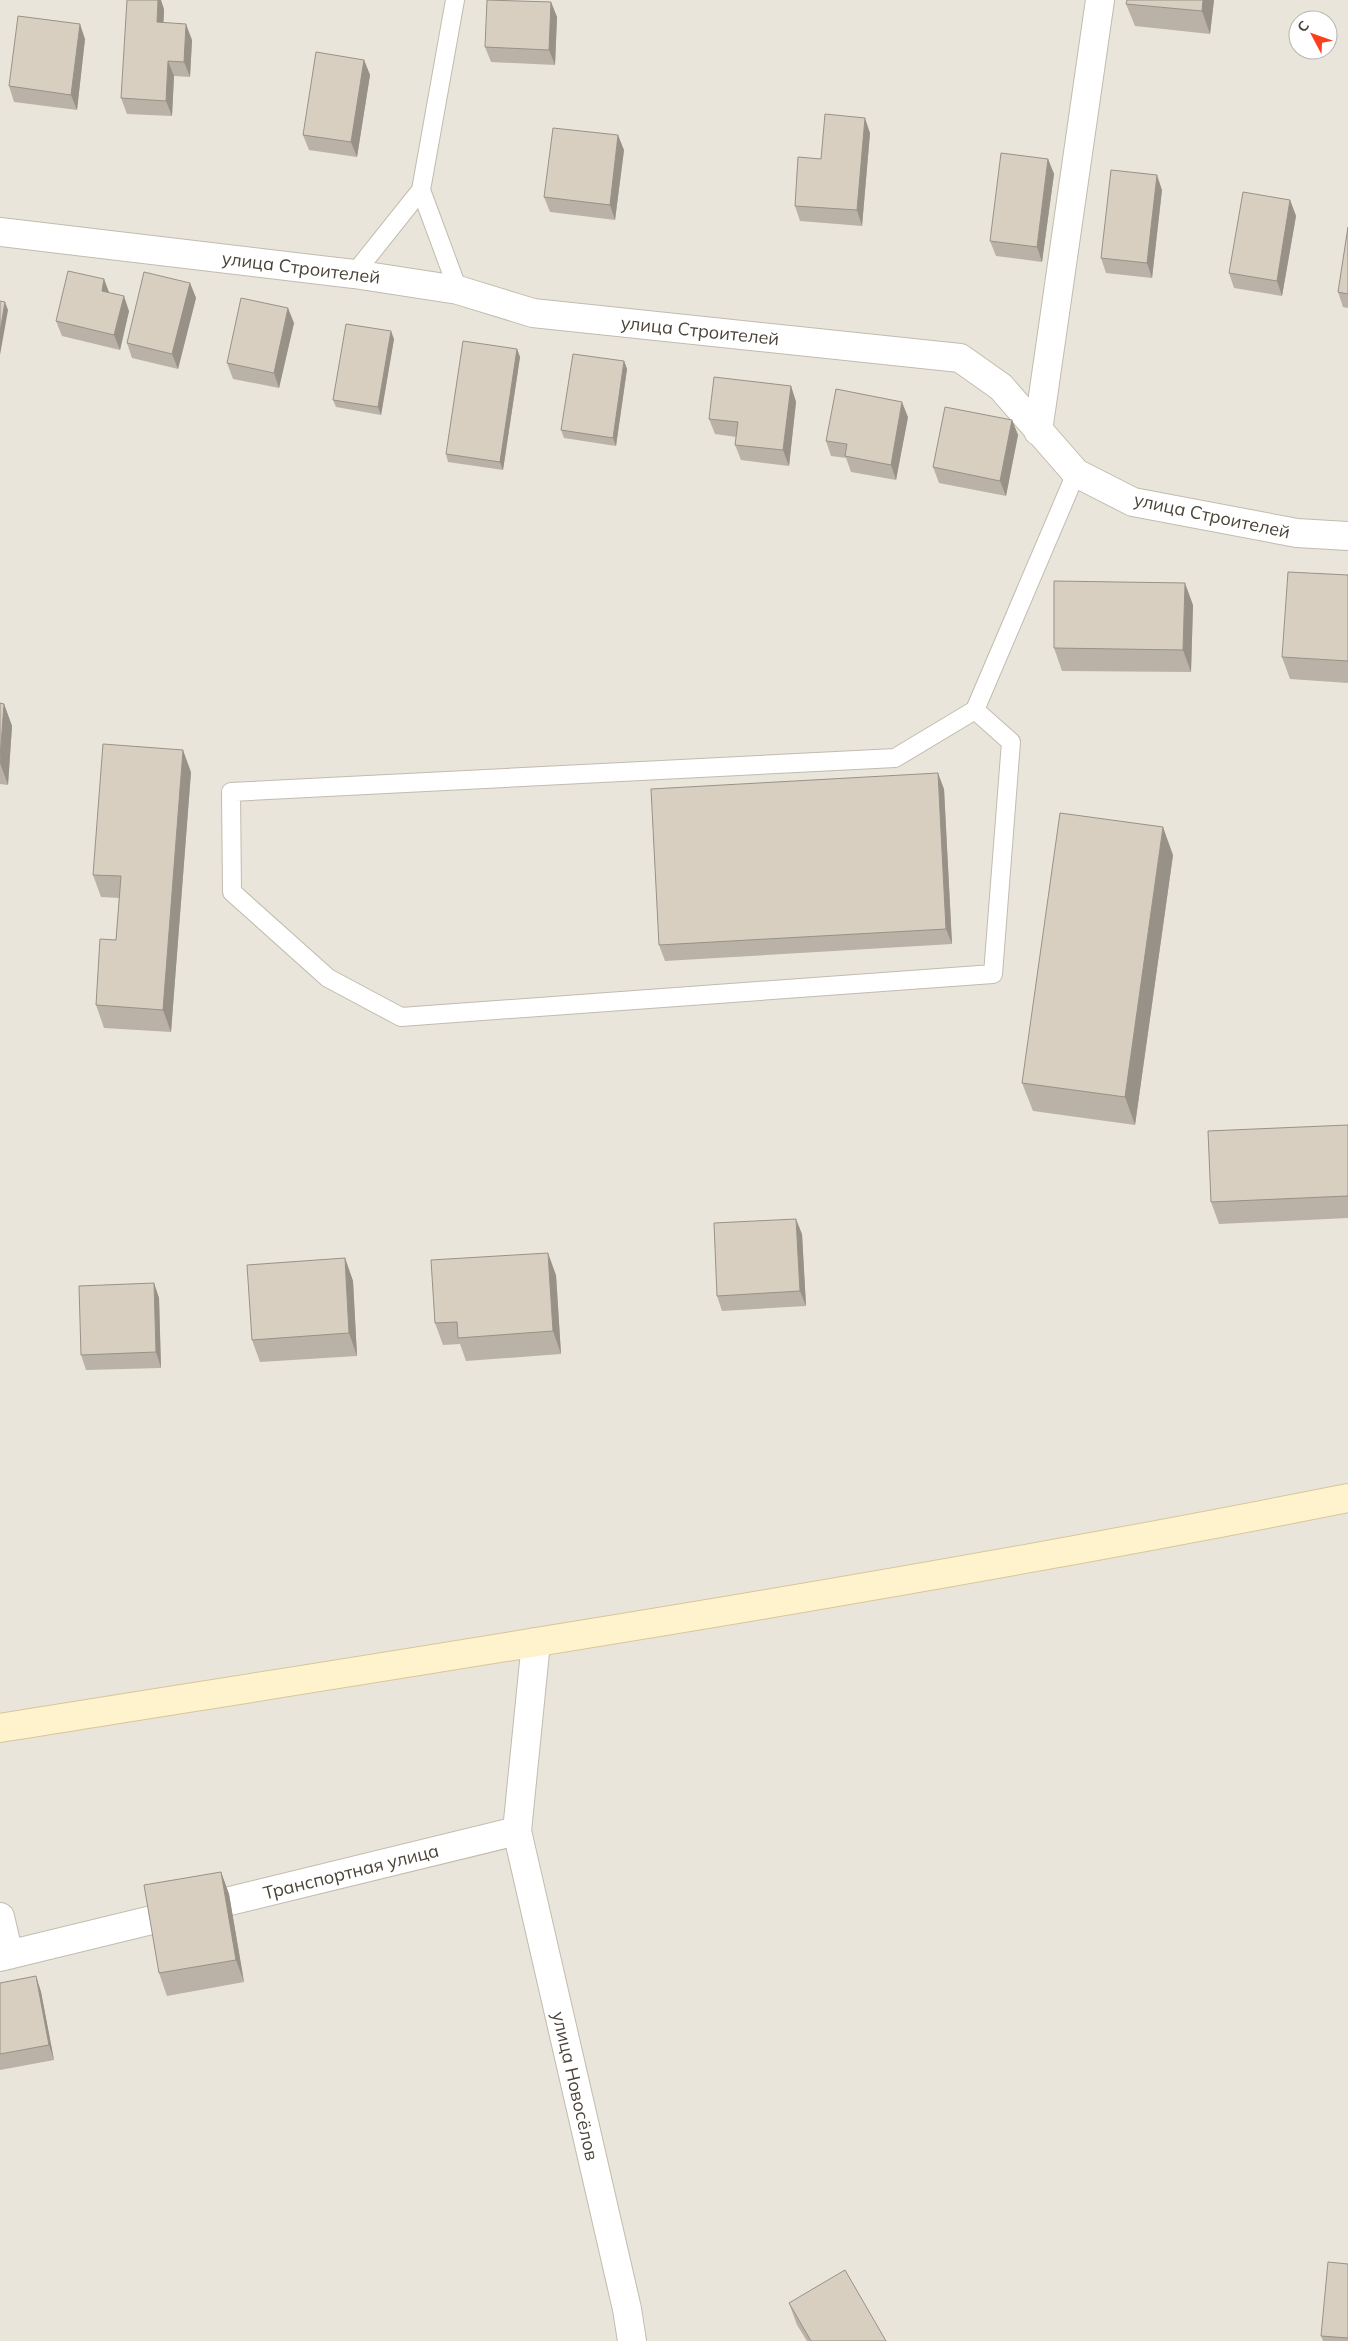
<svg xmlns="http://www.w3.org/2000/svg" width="1348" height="2341" font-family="Mulish,sans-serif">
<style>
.residential{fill:#eae5da;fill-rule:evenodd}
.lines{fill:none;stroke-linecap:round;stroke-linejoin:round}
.lane-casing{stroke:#c2bbae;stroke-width:20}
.street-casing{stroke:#c2bbae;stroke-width:30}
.secondary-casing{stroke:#d6c79b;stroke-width:30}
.lane{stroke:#fff;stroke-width:18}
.street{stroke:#fff;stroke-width:28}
.secondary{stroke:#fff3cd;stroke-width:28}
.wall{fill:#bab2a6}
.shaded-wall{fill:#979187}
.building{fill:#d8cfc1;stroke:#979187}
.labels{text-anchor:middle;stroke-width:4;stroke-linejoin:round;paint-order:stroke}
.street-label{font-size:18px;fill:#4b4439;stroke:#fff}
</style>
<rect width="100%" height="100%" fill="#f6f3ec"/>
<path class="residential" d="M 0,0 L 1348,0 L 1348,2341 L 0,2341 ZM 1298,20 L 1328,20 L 1328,50 L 1298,50 Z"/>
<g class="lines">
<defs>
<path id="lane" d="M 455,0 L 421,190 L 458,290
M 354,274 L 421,190
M 975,710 L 1011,742 L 993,974 L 401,1017 L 328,978 L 232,892 L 231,792 L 895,758 L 975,710 L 1076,473"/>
<path id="street" d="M 0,232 L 354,274 L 458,290 L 533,313 L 960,358 L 1001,387 L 1076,473 L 1133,502 L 1297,533 L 1348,536
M 1038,431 L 1100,0
M 517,1831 L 627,2309 L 632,2341
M 0,1917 L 9,1955
M 0,1957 L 517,1831 L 536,1642"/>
<path id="secondary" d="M 0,1728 C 450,1656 901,1587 1348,1498"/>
</defs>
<use href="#lane" class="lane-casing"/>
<use href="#street" class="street-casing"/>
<use href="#secondary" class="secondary-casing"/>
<use href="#lane" class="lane"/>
<use href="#street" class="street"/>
<use href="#secondary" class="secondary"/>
</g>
<path class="wall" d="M 1214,0 L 1210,34 L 1135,26 L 1126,4 Z
M 551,2 L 557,17 L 555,65 L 491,62 L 485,47 Z
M 164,9 L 163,23 L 192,40 L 190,77 L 174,76 L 172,116 L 127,114 L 121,98 Z
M 85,39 L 77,110 L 14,102 L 9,86 Z
M 364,60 L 370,75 L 357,157 L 309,150 L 303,135 Z
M 870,133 L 862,226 L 800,221 L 795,206 Z
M 624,150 L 615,220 L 550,212 L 544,197 Z
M 1048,159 L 1054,174 L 1042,262 L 996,256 L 990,241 Z
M 1162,190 L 1152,278 L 1106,273 L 1101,258 Z
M 1290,200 L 1296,216 L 1282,296 L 1234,288 L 1229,273 Z
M 1348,227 L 1348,308 L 1343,307 L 1338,292 Z
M 104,279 L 109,293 L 129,311 L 120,350 L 62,336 L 56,321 Z
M 190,283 L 196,298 L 178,369 L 132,358 L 127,343 Z
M 294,323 L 279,388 L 233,379 L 227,363 Z
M 394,339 L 381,415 L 336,407 L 333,400 Z
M 517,349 L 520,357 L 503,470 L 448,462 L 446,454 Z
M 624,361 L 627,369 L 616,446 L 564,438 L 561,430 Z
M 791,386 L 796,402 L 789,466 L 741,460 L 735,445 L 736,437 L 715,434 L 709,419 Z
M 908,417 L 896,480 L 851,472 L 846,458 L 831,456 L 826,441 Z
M 1012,420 L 1018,435 L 1006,496 L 939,483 L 933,467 Z
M 1348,575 L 1348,683 L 1290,679 L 1282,657 Z
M 1193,605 L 1191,672 L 1062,671 L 1054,648 Z
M 0,703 L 4,704 L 12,726 L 8,785 L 0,784 Z
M 191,772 L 171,1032 L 104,1028 L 96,1005 L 116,940 L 119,898 L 101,897 L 93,875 Z
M 944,789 L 952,944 L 665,961 L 659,945 Z
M 1173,855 L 1135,1125 L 1033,1111 L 1022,1083 Z
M 1348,1125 L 1348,1218 L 1219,1224 L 1211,1202 Z
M 802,1234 L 806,1306 L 722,1311 L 717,1296 Z
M 345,1258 L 353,1281 L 357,1356 L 260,1362 L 252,1340 Z
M 556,1275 L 561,1354 L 466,1361 L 460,1344 L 443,1345 L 435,1323 Z
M 154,1283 L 159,1298 L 161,1368 L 86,1370 L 81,1355 Z
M 221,1872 L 229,1894 L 244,1982 L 167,1996 L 159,1973 Z
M 36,1976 L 41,1992 L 54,2060 L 0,2070 L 0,1983 Z
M 1348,2264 L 1348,2341 L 1323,2341 L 1321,2336 Z
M 789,2303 L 886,2341 L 807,2341 L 797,2325 Z"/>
<path class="shaded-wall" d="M 158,0 L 161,0 L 164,9 L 163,38 L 157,22 Z
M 1203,0 L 1214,0 L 1210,34 L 1202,11 Z
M 551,2 L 557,17 L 555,65 L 549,50 Z
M 80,24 L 85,39 L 77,110 L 71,95 Z
M 186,24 L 192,40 L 190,77 L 184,62 Z
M 364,60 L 370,75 L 357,157 L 351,142 Z
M 168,61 L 174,76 L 172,116 L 166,101 Z
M 865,118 L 870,133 L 862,226 L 857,210 Z
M 618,135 L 624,150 L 615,220 L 610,205 Z
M 1048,159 L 1054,174 L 1042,262 L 1037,247 Z
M 1157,175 L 1162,190 L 1152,278 L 1147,263 Z
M 1290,200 L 1296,216 L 1282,296 L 1277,281 Z
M 104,279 L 110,295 L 102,291 Z
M 190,283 L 196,298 L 178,369 L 172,354 Z
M 124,296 L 129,311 L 120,350 L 114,335 Z
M 5,302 L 8,310 L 0,355 L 0,332 Z
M 288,308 L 294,323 L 279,388 L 274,373 Z
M 391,331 L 394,339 L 381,415 L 378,407 Z
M 517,349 L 520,357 L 503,470 L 500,462 Z
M 624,361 L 627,369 L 616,446 L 613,438 Z
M 791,386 L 796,402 L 789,466 L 783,450 Z
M 902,402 L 908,417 L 896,480 L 891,465 Z
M 1012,420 L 1018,435 L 1006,496 L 1000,481 Z
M 1185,583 L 1193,605 L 1191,672 L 1183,650 Z
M 4,704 L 12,726 L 8,785 L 0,763 Z
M 183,750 L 191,772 L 171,1032 L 163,1010 Z
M 938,773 L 944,789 L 952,944 L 946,929 Z
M 1163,827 L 1173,855 L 1135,1125 L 1125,1097 Z
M 796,1219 L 802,1234 L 806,1306 L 800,1291 Z
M 548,1253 L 556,1275 L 561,1354 L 553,1331 Z
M 345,1258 L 353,1281 L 357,1356 L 349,1333 Z
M 154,1283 L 159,1298 L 161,1368 L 156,1352 Z
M 221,1872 L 229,1894 L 244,1982 L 236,1960 Z
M 36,1976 L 41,1992 L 54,2060 L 49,2045 Z"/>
<path class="building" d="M 127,0 L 158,0 L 157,22 L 186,24 L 184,62 L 168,61 L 166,101 L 121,98 Z
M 487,0 L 551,2 L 549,50 L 485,47 Z
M 1127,0 L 1203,0 L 1202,11 L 1126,4 Z
M 18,16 L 80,24 L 71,95 L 9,86 Z
M 316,52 L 364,60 L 351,142 L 303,135 Z
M 825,114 L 865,118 L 857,210 L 795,206 L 798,157 L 821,159 Z
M 553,128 L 618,135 L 610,205 L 544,197 Z
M 1001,153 L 1048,159 L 1037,247 L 990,241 Z
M 1111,170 L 1157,175 L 1147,263 L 1101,258 Z
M 1243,192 L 1290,200 L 1277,281 L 1229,273 Z
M 1348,227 L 1348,294 L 1338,292 Z
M 68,271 L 104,279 L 102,291 L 124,296 L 114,335 L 56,321 Z
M 144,272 L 190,283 L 172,354 L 127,343 Z
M 241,298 L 288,308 L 274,373 L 227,363 Z
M 0,301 L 5,302 L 0,332 Z
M 346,324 L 391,331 L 378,407 L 333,400 Z
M 463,341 L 517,349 L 500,462 L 446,454 Z
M 573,354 L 624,361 L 613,438 L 561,430 Z
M 714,377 L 791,386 L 783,450 L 735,445 L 738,422 L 709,419 Z
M 836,389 L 902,402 L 891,465 L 845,456 L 847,444 L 826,441 Z
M 945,407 L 1012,420 L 1000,481 L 933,467 Z
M 1288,572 L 1348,575 L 1348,661 L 1282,657 Z
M 1054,581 L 1185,583 L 1183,650 L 1054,648 Z
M 0,703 L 4,704 L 0,758 Z
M 103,744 L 183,750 L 163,1010 L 96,1005 L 100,939 L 116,940 L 121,876 L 93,875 Z
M 938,773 L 946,929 L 659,945 L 651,789 Z
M 1060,813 L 1163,827 L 1125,1097 L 1022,1083 Z
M 1348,1125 L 1348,1196 L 1211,1202 L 1208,1131 Z
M 796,1219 L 800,1291 L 717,1296 L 714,1223 Z
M 548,1253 L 553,1331 L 458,1338 L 457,1322 L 435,1323 L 431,1260 Z
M 345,1258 L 349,1333 L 252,1340 L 247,1265 Z
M 154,1283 L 156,1352 L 81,1355 L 79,1286 Z
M 221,1872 L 236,1960 L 159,1973 L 144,1885 Z
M 36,1976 L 49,2045 L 0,2054 L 0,1983 Z
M 1328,2262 L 1348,2264 L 1348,2338 L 1321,2336 Z
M 845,2270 L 886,2341 L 811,2341 L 789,2303 Z"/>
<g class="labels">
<g class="street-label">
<text transform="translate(301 268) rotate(7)" y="6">улица Строителей</text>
<text transform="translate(700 331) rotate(6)" y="6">улица Строителей</text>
<text transform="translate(1212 516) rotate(12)" y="6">улица Строителей</text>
<text transform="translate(351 1872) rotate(-14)" y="6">Транспортная улица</text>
<text transform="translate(575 2086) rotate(77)" y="6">улица Новосёлов</text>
</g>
</g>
<g transform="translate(1313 35) rotate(311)"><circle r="24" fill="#ffffff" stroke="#b7b4b0"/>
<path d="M0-4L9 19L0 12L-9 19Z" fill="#fc3f1d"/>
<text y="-8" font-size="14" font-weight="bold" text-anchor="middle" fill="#4b4439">С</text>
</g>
</svg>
